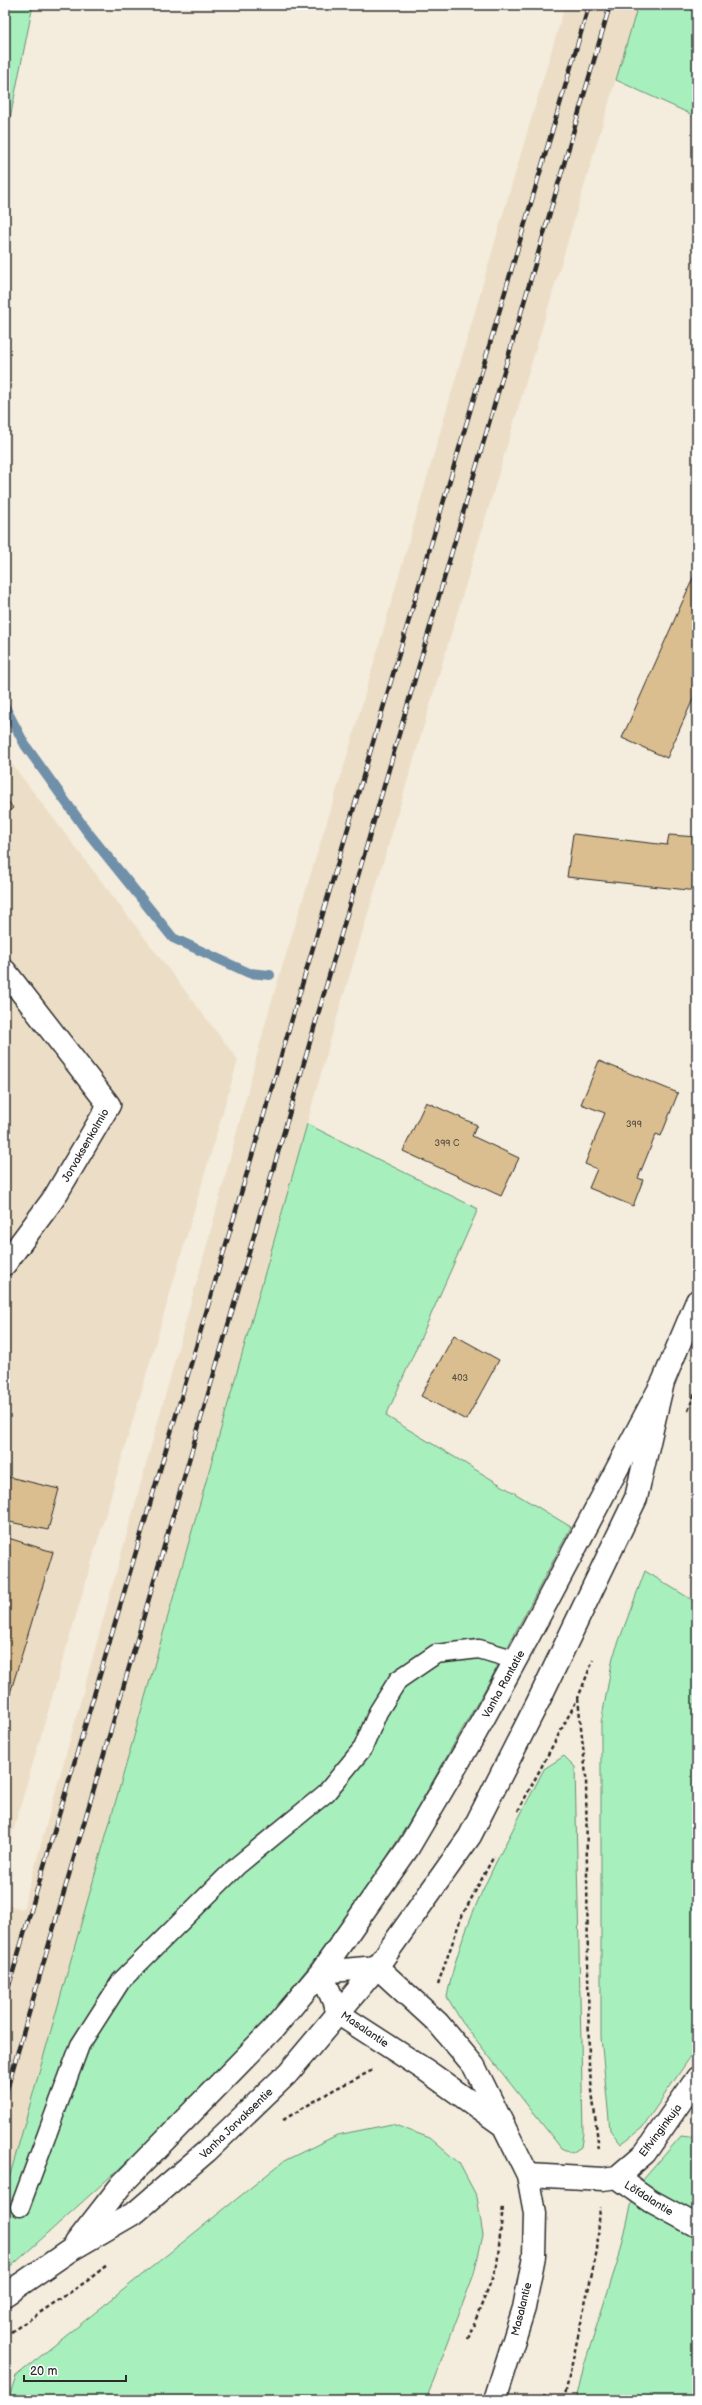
<svg xmlns="http://www.w3.org/2000/svg" width="702" height="2405" font-family="'Balsamiq Sans',sans-serif">
<style>
.built{fill:#ecdec6}
.green{fill:#a7f0bd;stroke:#698e74}
.lines{fill:none;stroke-linecap:round;stroke-linejoin:round}
.stream{stroke:#7090a9;stroke-width:10}
.building{fill:#dbbe8f;stroke:#2b2b2b}
.lane-casing{stroke:#2b2b2b;stroke-width:21}
.street-casing{stroke:#2b2b2b;stroke-width:25}
.secondary-casing{stroke:#2b2b2b;stroke-width:25}
.path{stroke:#2b2b2b;stroke-width:2.5;stroke-dasharray:4 3;stroke-linecap:butt}
.lane{stroke:#fff;stroke-width:18}
.street{stroke:#fff;stroke-width:22}
.secondary{stroke:#fff;stroke-width:22}
.rail-casing{stroke:#2b2b2b;stroke-width:4.5}
.rail{stroke:#fff;stroke-width:3;stroke-dasharray:9;stroke-linecap:butt}
.labels{text-anchor:middle;stroke-width:3;stroke-linejoin:round;paint-order:stroke}
.number-label{font-size:9px;fill:#575044}
.street-label{font-size:11px;fill:#2b2b2b;stroke:#fff}
</style>
<rect width="100%" height="100%" fill="#f4ecdd"/>
<filter id="ink" filterUnits="userSpaceOnUse"><feTurbulence type="fractalNoise" baseFrequency=".025" numOctaves="2"/><feDisplacementMap in="SourceGraphic" scale="8" xChannelSelector="R" yChannelSelector="G"/><feConvolveMatrix kernelMatrix="1 2 1 2 8 2 1 2 1" color-interpolation-filters="sRGB"/></filter>
<g filter="url(#ink)">
<path class="built" d="M 565,5 L 638,5 L 331,1038 L 5,2193 L 5,1917 L 8,1905 L 23,1909 L 212,1226 L 269,1010 L 348,753 L 500,224 Z
M 5,755 L 238,1060 L 5,1859 Z"/>
<path class="green" d="M 5,5 L 33,5 L 5,143 Z
M 638,5 L 697,5 L 697,117 L 616,80 Z
M 307,1124 L 478,1209 L 386,1416 L 571,1527 L 488,1684 L 417,1809 L 354,1910 L 259,2029 L 143,2147 L 5,2272 L 5,2193 Z
M 645,1571 L 697,1603 L 697,2047 L 642,2128 L 621,2144 L 610,2130 L 601,2037 L 601,1723 L 613,1657 Z
M 564,1756 L 575,1767 L 583,2133 L 581,2147 L 572,2153 L 561,2148 L 462,2022 L 447,1997 C 462,1916 507,1843 544,1769 Z
M 392,2124 L 430,2138 L 459,2163 L 477,2197 L 483,2235 L 474,2274 L 426,2400 L 8,2400 L 16,2376 L 284,2161 L 337,2135 Z
M 681,2136 L 697,2138 L 697,2400 L 576,2400 L 584,2365 L 619,2257 L 635,2189 Z"/>
<g class="lines">
<path class="stream" d="M 5,707 L 25,745 L 86,830 L 173,938 L 249,973 L 270,975"/>
</g>
<path class="building" d="M 697,569 L 697,690 L 667,758 L 622,738 Z
M 5,797 L 13,808 L 5,814 Z
M 573,834 L 667,845 L 669,835 L 697,837 L 697,891 L 567,877 Z
M 599,1061 L 678,1093 L 661,1136 L 656,1134 L 638,1178 L 643,1180 L 633,1206 L 589,1188 L 597,1169 L 585,1164 L 605,1113 L 581,1104 Z
M 426,1102 L 477,1125 L 472,1136 L 519,1158 L 501,1196 L 403,1151 Z
M 454,1335 L 499,1360 L 466,1420 L 421,1396 Z
M 5,1476 L 59,1489 L 48,1530 L 5,1521 Z
M 5,1537 L 53,1552 L 5,1710 Z"/>
<g class="lines">
<defs>
<path id="lane" d="M 20,2207 L 80,2045 L 121,1981 L 237,1866 L 326,1793 L 363,1748 L 378,1712 L 398,1680 L 436,1654 L 479,1649 L 516,1660"/>
<path id="street" d="M 5,971 L 109,1105 L 54,1198 L 5,1264
M 528,2175 L 603,2179 L 617,2177 L 651,2201 L 697,2226
M 617,2177 L 645,2153 L 697,2078"/>
<path id="secondary" d="M 321,1972 L 377,1967 L 438,2023 L 474,2066 L 528,2175 L 535,2213 L 534,2256 L 524,2308 L 495,2400
M 321,1972 L 339,2014 L 427,2071 L 504,2126
M 76,2243 L 122,2184 L 274,2028 L 321,1972 L 408,1848 L 475,1734 L 527,1639 L 663,1382 L 697,1301
M 5,2295 L 69,2251 L 136,2212 L 207,2151 L 288,2073 L 377,1967 L 470,1836 L 538,1702 L 636,1498 L 663,1382"/>
</defs>
<use href="#lane" class="lane-casing"/>
<use href="#street" class="street-casing"/>
<use href="#secondary" class="secondary-casing"/>
<path class="path" d="M 688,1411 L 697,1388
M 578,1698 L 586,1776 L 589,2065 L 599,2150
M 518,1811 L 578,1698 L 593,1660
M 438,1984 L 461,1918 L 494,1856
M 283,2120 L 335,2089 L 373,2070
M 5,2336 L 87,2281 L 108,2264
M 468,2339 L 497,2266 L 503,2206
M 543,2395 L 557,2400
M 564,2400 L 597,2250 L 600,2207"/>
<use href="#lane" class="lane"/>
<use href="#street" class="street"/>
<use href="#secondary" class="secondary"/>
<defs>
<path id="rail" d="M 5,1999 L 589,5
M 5,2096 L 610,5"/>
</defs>
<use href="#rail" class="rail-casing"/>
<use href="#rail" class="rail"/>
</g>
</g>
<g class="labels">
<g class="number-label">
<text x="634" y="1127">399</text>
<text x="447" y="1146">399 C</text>
<text x="460" y="1381">403</text>
</g>
<g class="street-label">
<text transform="translate(85 1145) rotate(-60)" y="4">Jorvaksenkolmio</text>
<text transform="translate(503 1684) rotate(-61)" y="4">Vanha Rantatie</text>
<text transform="translate(365 2029) rotate(34)" y="4">Masalantie</text>
<text transform="translate(236 2123) rotate(-44)" y="4">Vanha Jorvaksentie</text>
<text transform="translate(660 2130) rotate(-53)" y="4">Elfvinginkuja</text>
<text transform="translate(649 2198) rotate(32)" y="4">Löfdalantie</text>
<text transform="translate(521 2309) rotate(-76)" y="4">Masalantie</text>
</g>
</g>
<rect width="702" height="2405" fill="none" stroke="#fff" stroke-width="20"/>
<rect x="10" y="10" width="682" height="2385" fill="none" stroke="#2b2b2b" stroke-width="1.5" filter="url(#ink)"/>
<path d="M24 2375v6h102v-6" fill="none" stroke="#2b2b2b" stroke-width="2"/>
<text x="30" y="2375" font-size="12" fill="#2b2b2b" stroke="#ffffff" stroke-width="3" paint-order="stroke">20 m</text>
</svg>
